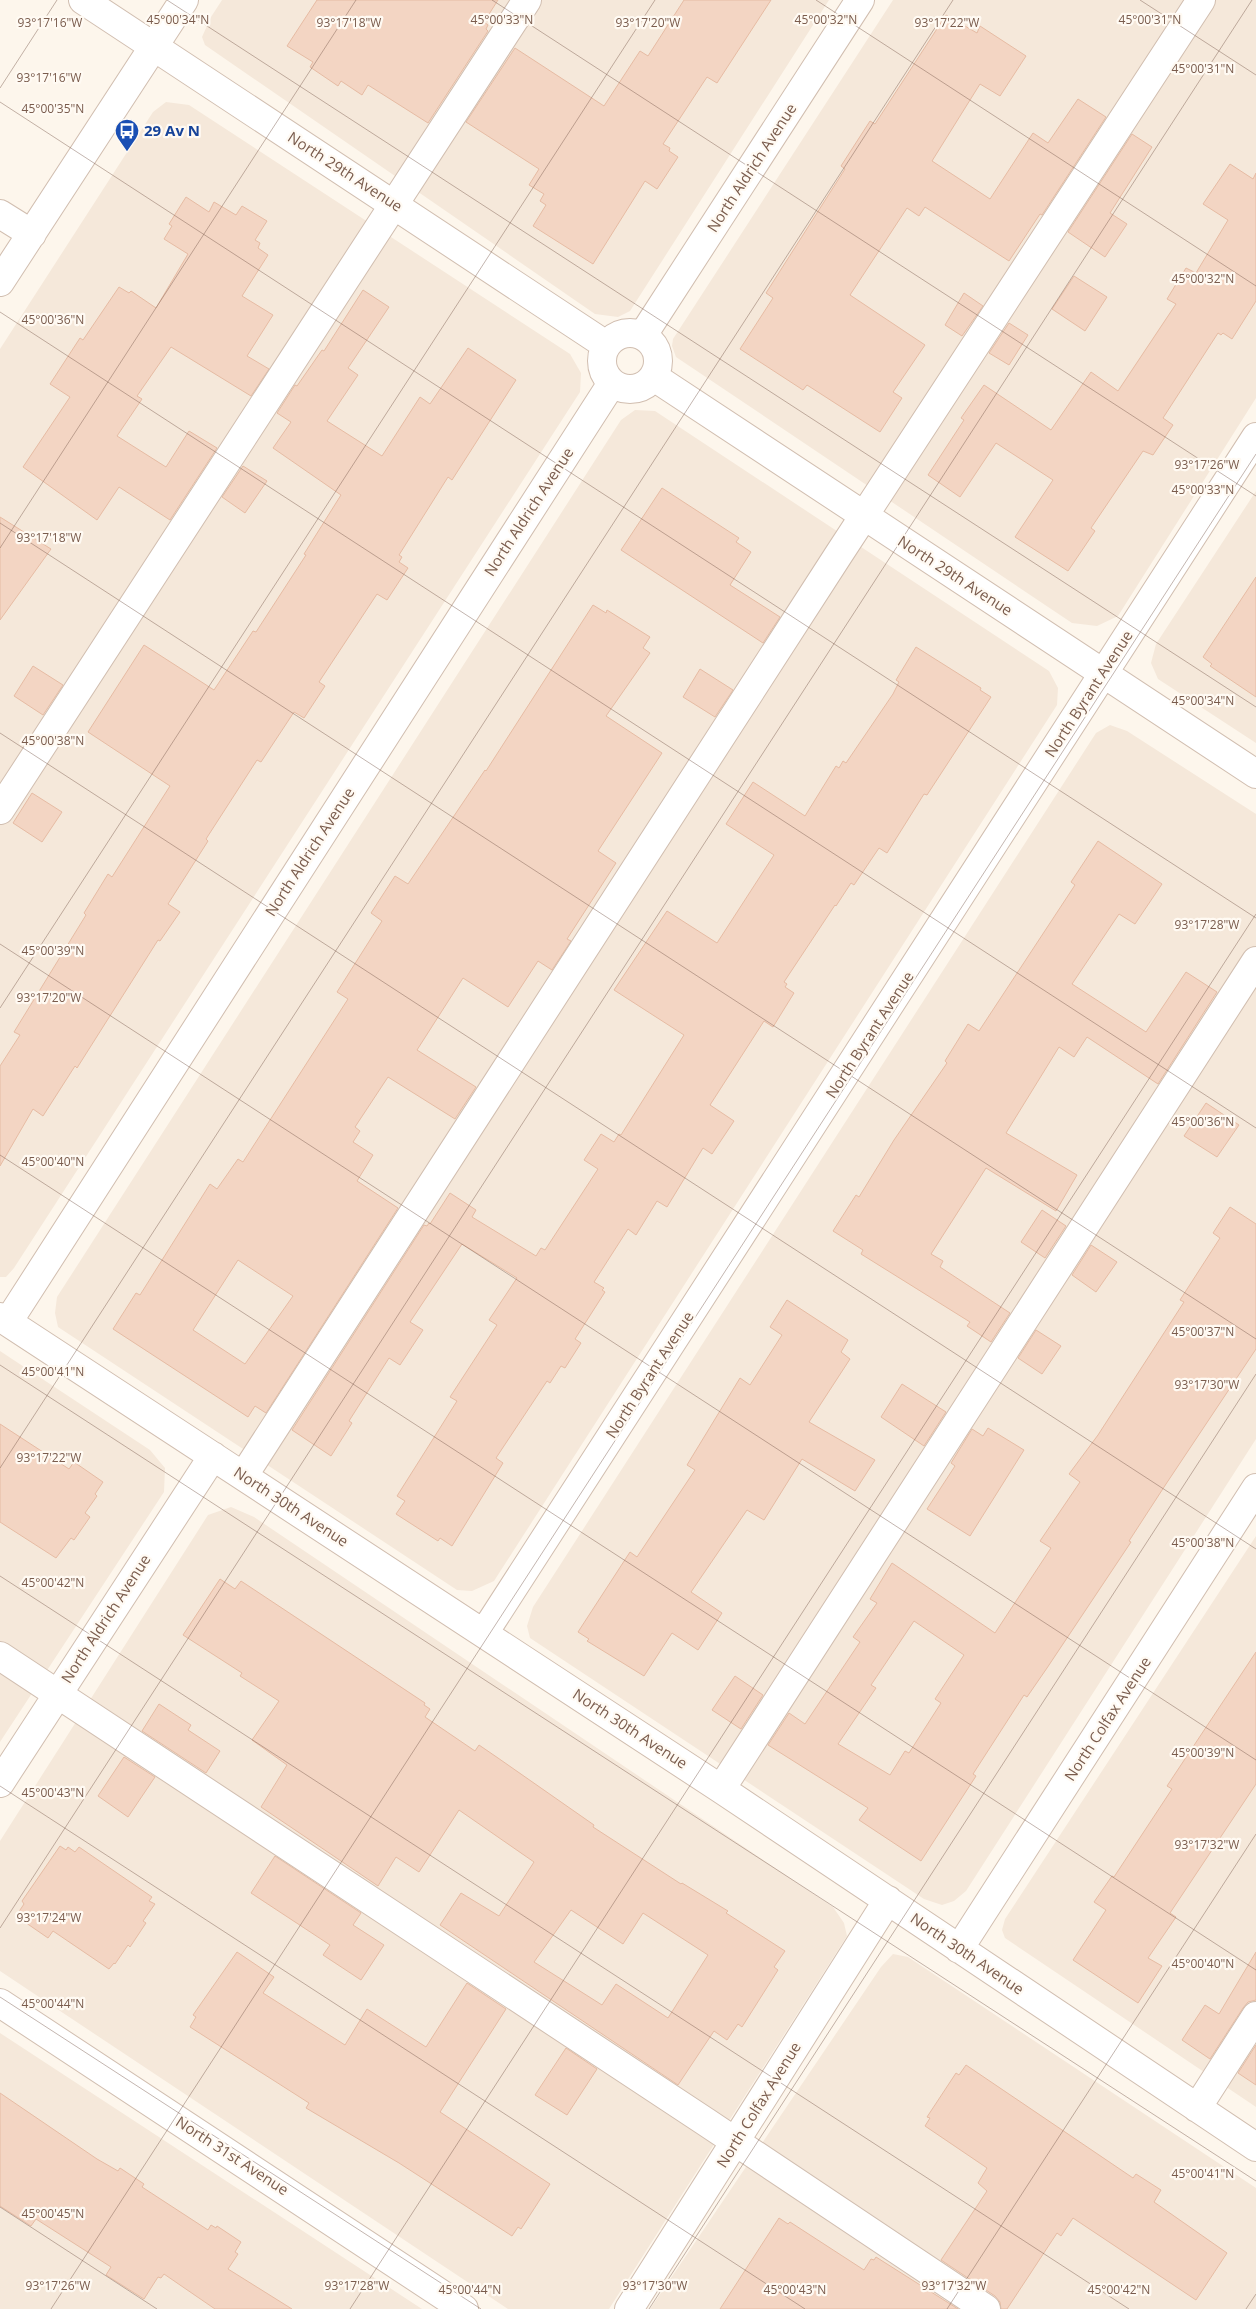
<svg xmlns="http://www.w3.org/2000/svg" width="1256" height="2309" font-family="'Open Sans',sans-serif">
<style>
.residential{fill:#f5e8da}
.building{fill:#f3d5c3;stroke:#e6bba3;fill-rule:evenodd}
.lines{fill:none;stroke-linecap:round;stroke-linejoin:round}
.minor-casing{stroke:#d1beb0;stroke-width:30}
.minor{stroke:#fff;stroke-width:28}
.ticks{fill:none;stroke:#7a5c4d;stroke-width:1;stroke-opacity:0.45}
.labels{text-anchor:middle;stroke-width:4.5;stroke-linejoin:round;paint-order:stroke}
.transit-label{font-size:15px;font-weight:bold;fill:#164399;stroke:#fffaf3;text-anchor:start}
.street-label{font-size:15px;fill:#7a5c4d;stroke:#fffaf3}
.ticks-label{font-size:12px;text-anchor:middle;fill:#7a5c4d;stroke:#fffaf3;stroke-width:4.5;stroke-linejoin:round;paint-order:stroke}
</style>
<rect width="100%" height="100%" fill="#fdf6ec"/>
<path class="residential" d="M 222,0 L 829,0 L 630,311 L 618,317 L 595,314 L 205,45 L 202,37 L 211,17 Z
M 893,0 L 1256,0 L 1256,398 L 1118,616 L 1097,626 L 1072,623 L 676,357 L 672,346 L 673,339 Z
M 166,102 L 189,105 L 570,354 L 581,373 L 580,392 L 14,1268 L 6,1277 L 0,1277 L 0,349 L 153,112 Z
M 635,410 L 655,411 L 1049,671 L 1058,688 L 1057,705 L 494,1581 L 472,1591 L 457,1590 L 58,1327 L 55,1313 L 57,1297 L 621,420 Z
M 1256,491 L 1256,743 L 1158,679 L 1151,663 L 1156,644 Z
M 1110,725 L 1127,731 L 1256,814 L 1256,1439 L 966,1891 L 954,1901 L 942,1905 L 924,1899 L 530,1638 L 527,1626 L 533,1607 L 1096,733 Z
M 0,1351 L 150,1450 L 165,1468 L 164,1492 L 0,1742 Z
M 231,1507 L 254,1517 L 833,1907 L 844,1923 L 847,1936 L 609,2309 L 508,2309 L 0,1971 L 0,1841 L 208,1515 Z
M 1256,1536 L 1256,2107 L 1005,1938 L 1002,1930 L 1005,1919 Z
M 893,1954 L 908,1957 L 1256,2188 L 1256,2309 L 650,2309 L 881,1967 Z
M 0,2033 L 422,2309 L 0,2309 Z"/>
<path class="building" d="M 317,0 L 498,0 L 484,22 L 488,25 L 486,29 L 488,31 L 428,123 L 368,85 L 362,95 L 341,81 L 338,86 L 310,67 L 313,62 L 287,46 Z
M 684,0 L 771,0 L 717,83 L 707,77 L 663,144 L 670,148 L 669,151 L 678,157 L 657,189 L 645,181 L 593,264 L 533,226 L 546,205 L 540,201 L 544,194 L 529,185 L 539,169 L 466,122 L 515,48 L 604,106 L 640,51 L 648,56 Z
M 946,15 L 977,33 L 980,26 L 1026,56 L 1000,96 L 980,84 L 932,161 L 990,199 L 1033,133 L 1048,143 L 1078,99 L 1106,117 L 1042,215 L 1040,214 L 1009,261 L 925,207 L 919,216 L 907,208 L 850,295 L 925,345 L 893,392 L 902,398 L 880,432 L 807,385 L 803,390 L 740,349 L 773,298 L 766,293 L 845,169 L 841,166 L 870,121 L 875,124 Z
M 1132,134 L 1152,147 L 1110,213 L 1127,224 L 1105,257 L 1068,232 Z
M 1230,164 L 1253,179 L 1256,173 L 1256,301 L 1232,339 L 1223,333 L 1221,335 L 1218,333 L 1163,418 L 1173,425 L 1153,455 L 1143,451 L 1091,528 L 1095,531 L 1068,571 L 1015,537 L 1053,480 L 996,443 L 960,497 L 928,475 L 964,420 L 961,418 L 984,385 L 1051,430 L 1091,372 L 1118,391 L 1176,304 L 1167,299 L 1186,268 L 1196,273 L 1228,220 L 1203,204 Z
M 186,197 L 209,212 L 214,202 L 236,215 L 242,206 L 267,221 L 255,240 L 260,243 L 258,248 L 268,255 L 242,296 L 273,315 L 247,356 L 269,369 L 251,396 L 171,347 L 137,396 L 142,399 L 117,436 L 166,467 L 189,431 L 217,448 L 170,520 L 119,487 L 97,520 L 23,467 L 70,397 L 50,384 L 80,338 L 83,340 L 119,287 L 129,293 L 131,291 L 156,308 L 188,254 L 164,239 L 172,226 L 169,224 Z
M 1074,276 L 1107,297 L 1085,331 L 1052,309 Z
M 363,290 L 389,307 L 348,368 L 358,375 L 327,421 L 382,456 L 420,397 L 430,404 L 468,348 L 516,380 L 452,480 L 448,477 L 399,555 L 402,557 L 399,562 L 408,568 L 387,600 L 377,594 L 319,682 L 325,686 L 304,718 L 294,712 L 261,762 L 257,760 L 206,839 L 208,841 L 168,904 L 180,912 L 160,941 L 158,940 L 77,1068 L 75,1066 L 43,1116 L 33,1109 L 0,1166 L 0,1066 L 20,1035 L 14,1032 L 86,915 L 84,913 L 108,874 L 112,877 L 170,786 L 88,732 L 144,645 L 214,690 L 253,631 L 256,632 L 306,555 L 304,554 L 341,495 L 273,448 L 291,422 L 277,413 L 295,385 L 297,386 L 322,350 L 324,351 Z
M 964,293 L 983,306 L 962,336 L 945,325 Z
M 1009,323 L 1028,335 L 1009,365 L 989,353 Z
M 243,466 L 267,481 L 245,513 L 222,497 Z
M 662,488 L 739,538 L 736,542 L 751,552 L 730,585 L 780,617 L 763,643 L 621,550 Z
M 0,517 L 51,549 L 0,620 Z
M 1256,577 L 1256,697 L 1210,666 L 1212,664 L 1203,657 Z
M 593,605 L 606,613 L 607,610 L 650,637 L 643,648 L 650,653 L 606,716 L 662,753 L 598,851 L 616,863 L 567,939 L 571,941 L 552,970 L 538,961 L 508,1007 L 463,978 L 417,1050 L 476,1087 L 455,1119 L 388,1077 L 355,1127 L 360,1131 L 353,1142 L 373,1155 L 357,1181 L 398,1208 L 266,1413 L 255,1406 L 248,1417 L 113,1329 L 136,1293 L 140,1295 L 210,1184 L 217,1189 L 238,1159 L 243,1162 L 348,999 L 337,992 L 382,921 L 371,913 L 395,876 L 408,884 L 485,770 L 486,771 ZM 238,1260 L 293,1296 L 245,1364 L 193,1330 Z
M 916,647 L 981,688 L 980,690 L 991,697 L 927,795 L 924,794 L 887,853 L 879,848 L 854,885 L 851,883 L 836,906 L 835,905 L 784,982 L 787,984 L 785,987 L 794,993 L 773,1027 L 764,1021 L 710,1105 L 734,1121 L 712,1154 L 703,1148 L 667,1207 L 657,1201 L 636,1235 L 628,1229 L 594,1282 L 604,1288 L 602,1290 L 605,1292 L 575,1339 L 581,1343 L 565,1368 L 561,1366 L 550,1383 L 547,1381 L 496,1458 L 503,1463 L 452,1546 L 440,1538 L 438,1541 L 396,1514 L 405,1501 L 397,1496 L 457,1401 L 450,1397 L 497,1325 L 489,1320 L 517,1278 L 462,1244 L 410,1322 L 423,1330 L 400,1365 L 389,1358 L 349,1421 L 352,1423 L 331,1456 L 292,1430 L 424,1225 L 427,1226 L 429,1223 L 430,1224 L 450,1193 L 476,1210 L 472,1217 L 536,1256 L 541,1248 L 545,1250 L 598,1169 L 584,1160 L 601,1134 L 614,1142 L 619,1134 L 621,1135 L 684,1035 L 614,990 L 667,911 L 717,943 L 774,855 L 726,824 L 753,782 L 805,816 L 836,766 L 839,768 L 843,761 L 846,763 L 893,694 L 899,682 L 896,680 Z
M 33,666 L 63,685 L 43,715 L 14,696 Z
M 700,669 L 733,690 L 715,717 L 683,697 Z
M 32,793 L 62,812 L 42,842 L 13,823 Z
M 1098,841 L 1162,884 L 1135,924 L 1119,914 L 1072,984 L 1146,1032 L 1186,972 L 1217,992 L 1158,1084 L 1087,1037 L 1074,1057 L 1059,1047 L 1006,1133 L 1077,1175 L 1056,1211 L 986,1168 L 931,1254 L 943,1261 L 940,1267 L 1010,1313 L 991,1342 L 967,1326 L 970,1322 L 861,1254 L 863,1250 L 833,1231 L 856,1195 L 859,1197 L 894,1140 L 947,1063 L 945,1061 L 968,1024 L 979,1031 L 1075,885 L 1071,882 Z
M 1206,1103 L 1239,1125 L 1217,1157 L 1184,1136 Z
M 1230,1207 L 1256,1224 L 1256,1349 L 1166,1484 L 1129,1541 L 1131,1542 L 1047,1668 L 1027,1697 L 1024,1695 L 973,1774 L 976,1776 L 921,1861 L 859,1820 L 868,1808 L 768,1745 L 789,1713 L 805,1724 L 860,1642 L 853,1637 L 877,1603 L 870,1599 L 892,1563 L 995,1633 L 1051,1548 L 1040,1541 L 1080,1482 L 1069,1474 L 1098,1435 L 1184,1302 L 1180,1300 L 1220,1238 L 1213,1233 ZM 914,1621 L 964,1655 L 935,1699 L 941,1703 L 909,1753 L 905,1751 L 890,1775 L 838,1744 L 876,1688 L 871,1685 Z
M 1042,1210 L 1066,1226 L 1045,1258 L 1021,1242 Z
M 1091,1245 L 1117,1262 L 1096,1292 L 1072,1275 Z
M 787,1300 L 848,1340 L 841,1352 L 850,1359 L 809,1422 L 875,1460 L 855,1491 L 802,1459 L 764,1520 L 747,1510 L 691,1592 L 722,1613 L 698,1650 L 672,1633 L 644,1676 L 587,1641 L 589,1639 L 578,1632 L 630,1552 L 637,1557 L 695,1470 L 687,1465 L 740,1378 L 750,1385 L 782,1335 L 770,1327 Z
M 1036,1330 L 1061,1346 L 1042,1374 L 1018,1358 Z
M 902,1384 L 946,1412 L 924,1446 L 881,1417 Z
M 0,1424 L 69,1469 L 74,1462 L 103,1482 L 95,1494 L 97,1496 L 85,1513 L 90,1517 L 74,1540 L 71,1538 L 56,1558 L 0,1522 Z
M 988,1428 L 1024,1450 L 970,1536 L 927,1509 L 955,1466 L 951,1463 L 972,1429 L 983,1436 Z
M 220,1579 L 235,1589 L 241,1581 L 318,1632 L 425,1703 L 424,1705 L 430,1709 L 425,1717 L 475,1751 L 479,1745 L 498,1758 L 594,1825 L 593,1827 L 681,1884 L 682,1883 L 728,1911 L 726,1913 L 785,1951 L 774,1967 L 778,1970 L 742,2027 L 738,2024 L 727,2040 L 714,2031 L 678,2085 L 440,1925 L 461,1893 L 499,1916 L 534,1862 L 459,1810 L 419,1872 L 396,1857 L 378,1886 L 261,1807 L 287,1765 L 252,1740 L 279,1701 L 240,1676 L 242,1673 L 183,1635 ZM 571,1910 L 623,1944 L 643,1913 L 708,1955 L 668,2018 L 616,1984 L 602,2005 L 534,1962 Z
M 1256,1652 L 1256,1784 L 1170,1913 L 1176,1917 L 1148,1958 L 1162,1966 L 1138,2003 L 1073,1960 L 1106,1910 L 1094,1902 L 1112,1876 L 1114,1877 L 1172,1789 L 1167,1786 Z
M 735,1676 L 763,1695 L 741,1729 L 712,1710 Z
M 159,1704 L 191,1725 L 188,1730 L 220,1751 L 206,1773 L 142,1731 Z
M 124,1757 L 155,1777 L 128,1817 L 98,1796 Z
M 60,1846 L 66,1850 L 68,1847 L 75,1852 L 79,1847 L 152,1897 L 149,1901 L 155,1904 L 143,1921 L 146,1923 L 130,1947 L 128,1945 L 115,1964 L 114,1963 L 109,1969 L 53,1931 L 48,1938 L 16,1916 L 24,1904 L 22,1901 Z
M 275,1856 L 361,1913 L 353,1925 L 384,1945 L 361,1980 L 323,1955 L 330,1945 L 251,1893 Z
M 237,1952 L 274,1977 L 263,1993 L 345,2045 L 367,2009 L 426,2047 L 467,1983 L 506,2009 L 440,2112 L 550,2184 L 521,2229 L 518,2227 L 512,2236 L 399,2163 L 306,2108 L 309,2103 L 190,2027 L 196,2017 L 193,2015 Z
M 1256,1952 L 1256,2000 L 1248,2002 L 1243,2008 L 1210,2059 L 1182,2040 L 1205,2005 L 1219,2014 Z
M 1256,2045 L 1256,2085 L 1238,2073 Z
M 566,2048 L 597,2069 L 567,2115 L 535,2095 Z
M 966,2065 L 1133,2178 L 1136,2174 L 1161,2190 L 1154,2202 L 1227,2253 L 1196,2300 L 1073,2218 L 1061,2236 L 1057,2233 L 1007,2309 L 1001,2309 L 1000,2302 L 995,2296 L 941,2260 L 987,2191 L 978,2183 L 987,2168 L 925,2126 L 930,2118 L 927,2117 L 956,2073 L 959,2075 Z
M 0,2093 L 97,2159 L 118,2171 L 120,2168 L 144,2184 L 142,2187 L 208,2230 L 211,2225 L 216,2228 L 217,2226 L 241,2242 L 235,2252 L 238,2254 L 228,2269 L 292,2309 L 215,2309 L 164,2274 L 161,2278 L 158,2277 L 144,2299 L 106,2275 L 111,2267 L 36,2219 L 31,2226 L 0,2206 Z
M 779,2218 L 788,2224 L 790,2222 L 864,2270 L 871,2259 L 874,2260 L 876,2257 L 958,2309 L 720,2309 Z"/>
<g class="lines">
<defs>
<path id="minor" d="M 83,0 L 606,345
M 0,214 L 32,234
M 0,282 L 184,0
M602 361a28 28 0 1 1 56 0a28 28 0 1 1-56 0Z
M 643,335 L 860,0
M 654,377 L 1256,774
M 0,810 L 527,0
M 0,1317 L 721,1789 L 1256,2147
M 8,1322 L 612,383
M 244,1475 L 839,554 L 1201,0
M 484,1633 L 1256,437
M 0,1656 L 706,2122 L 986,2309
M 0,1783 L 213,1456
M 721,1789 L 1256,961
M 959,1949 L 1256,1488
M 0,2003 L 464,2309
M 1197,2108 L 1256,2016
M 629,2309 L 888,1900"/>
</defs>
<use href="#minor" class="minor-casing"/>
<use href="#minor" class="minor"/>
</g>
<path class="ticks" d="M 167,0 L 1256,707M 492,0 L 1256,496M 816,0 L 1256,286M 1140,0 L 1256,75M 0,88 L 57,0M 0,102 L 1256,918M 0,312 L 1256,1128M 0,523 L 1256,1339M 0,548 L 356,0M 0,733 L 1256,1549M 0,944 L 1256,1760M 0,1008 L 655,0M 0,1155 L 1256,1970M 0,1365 L 1256,2181M 0,1468 L 953,0M 0,1576 L 1129,2309M 0,1786 L 805,2309M 0,1928 L 1252,0M 0,1997 L 481,2309M 0,2207 L 157,2309M 51,2309 L 1256,454M 350,2309 L 1256,914M 649,2309 L 1256,1374M 947,2309 L 1256,1834M 1246,2309 L 1256,2294"/>
<defs>
<symbol id="bus-pin" viewBox="-11 -11 22 30"><path d="M0 17L-7.5 6A9.5 9.5 0 1 1 7.5 6Z" fill="#1a4fb4" stroke="#fffaf3"/><path d="M-5-6H5V4H4V6H2V4H-2V6H-4V4H-5ZM-3.5-4V0h7V-4ZM-3.5 1.2v1.5H-2V1.2ZM2 1.2v1.5H3.5V1.2Z" fill="#fff"/></symbol>
</defs>
<g fill-rule="evenodd">
<use href="#bus-pin" x="113" y="117" width="28" height="38"/>
</g>
<g class="labels">
<g class="transit-label">
<text x="144" y="136">29 Av N</text>
</g>
<g class="street-label">
<text transform="translate(752 168) rotate(-57)" y="5">North Aldrich Avenue</text>
<text transform="translate(345 172) rotate(33)" y="5">North 29th Avenue</text>
<text transform="translate(529 512) rotate(-57)" y="5">North Aldrich Avenue</text>
<text transform="translate(955 576) rotate(33)" y="5">North 29th Avenue</text>
<text transform="translate(1089 694) rotate(-57)" y="5">North Byrant Avenue</text>
<text transform="translate(310 852) rotate(-57)" y="5">North Aldrich Avenue</text>
<text transform="translate(870 1035) rotate(-57)" y="5">North Byrant Avenue</text>
<text transform="translate(650 1375) rotate(-57)" y="5">North Byrant Avenue</text>
<text transform="translate(291 1507) rotate(33)" y="5">North 30th Avenue</text>
<text transform="translate(106 1619) rotate(-57)" y="5">North Aldrich Avenue</text>
<text transform="translate(1108 1719) rotate(-57)" y="5">North Colfax Avenue</text>
<text transform="translate(630 1729) rotate(33)" y="5">North 30th Avenue</text>
<text transform="translate(967 1954) rotate(34)" y="5">North 30th Avenue</text>
<text transform="translate(759 2105) rotate(-58)" y="5">North Colfax Avenue</text>
<text transform="translate(232 2156) rotate(33)" y="5">North 31st Avenue</text>
</g>
</g>
<g class="ticks-label">
<text x="502" y="24">45°00'33"N</text>
<text x="1150" y="24">45°00'31"N</text>
<text x="178" y="24">45°00'34"N</text>
<text x="826" y="24">45°00'32"N</text>
<text x="349" y="27">93°17'18"W</text>
<text x="50" y="27">93°17'16"W</text>
<text x="648" y="27">93°17'20"W</text>
<text x="947" y="27">93°17'22"W</text>
<text x="1203" y="73">45°00'31"N</text>
<text x="49" y="82">93°17'16"W</text>
<text x="53" y="113">45°00'35"N</text>
<text x="1203" y="283">45°00'32"N</text>
<text x="53" y="324">45°00'36"N</text>
<text x="1207" y="469">93°17'26"W</text>
<text x="1203" y="494">45°00'33"N</text>
<text x="49" y="542">93°17'18"W</text>
<text x="1203" y="705">45°00'34"N</text>
<text x="53" y="745">45°00'38"N</text>
<text x="1207" y="929">93°17'28"W</text>
<text x="53" y="955">45°00'39"N</text>
<text x="49" y="1002">93°17'20"W</text>
<text x="1203" y="1126">45°00'36"N</text>
<text x="53" y="1166">45°00'40"N</text>
<text x="1203" y="1336">45°00'37"N</text>
<text x="53" y="1376">45°00'41"N</text>
<text x="1207" y="1389">93°17'30"W</text>
<text x="49" y="1462">93°17'22"W</text>
<text x="1203" y="1547">45°00'38"N</text>
<text x="53" y="1587">45°00'42"N</text>
<text x="1203" y="1757">45°00'39"N</text>
<text x="53" y="1797">45°00'43"N</text>
<text x="1207" y="1849">93°17'32"W</text>
<text x="49" y="1922">93°17'24"W</text>
<text x="1203" y="1968">45°00'40"N</text>
<text x="53" y="2008">45°00'44"N</text>
<text x="1203" y="2178">45°00'41"N</text>
<text x="53" y="2218">45°00'45"N</text>
<text x="58" y="2290">93°17'26"W</text>
<text x="357" y="2290">93°17'28"W</text>
<text x="655" y="2290">93°17'30"W</text>
<text x="954" y="2290">93°17'32"W</text>
<text x="470" y="2294">45°00'44"N</text>
<text x="795" y="2294">45°00'43"N</text>
<text x="1119" y="2294">45°00'42"N</text>
</g>
</svg>
